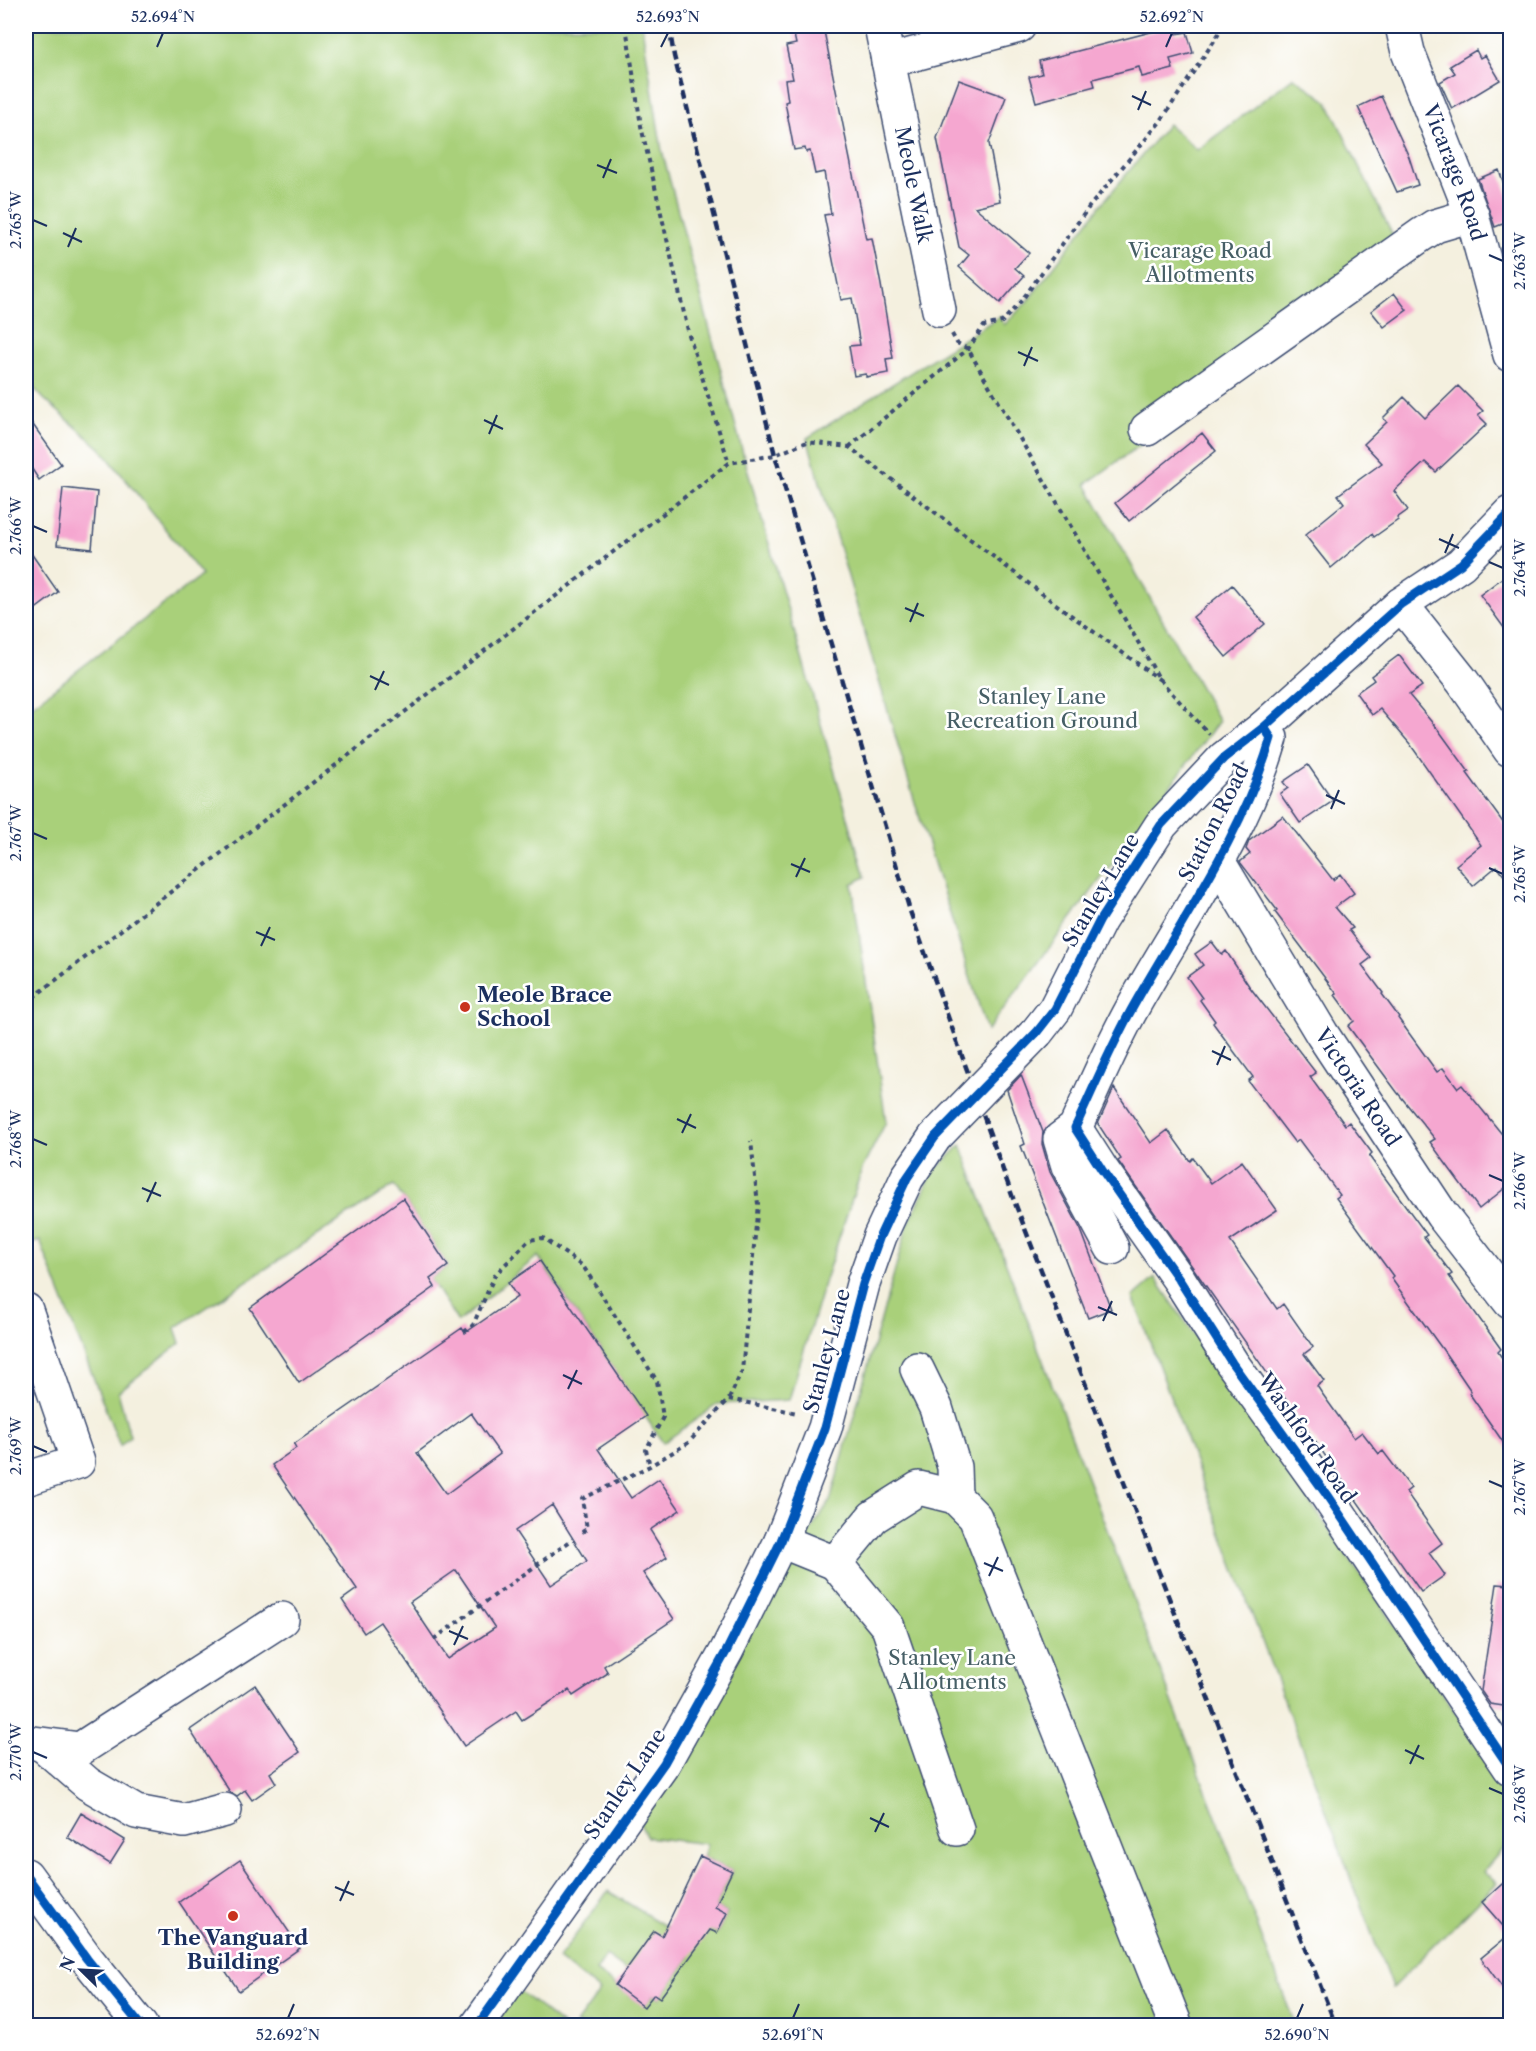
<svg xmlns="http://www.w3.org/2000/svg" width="1536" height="2051" font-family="'Libre Caslon Text',serif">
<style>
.green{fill:#a9d07a;stroke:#62806c;stroke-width:1.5;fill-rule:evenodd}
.building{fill:#f5a7d0;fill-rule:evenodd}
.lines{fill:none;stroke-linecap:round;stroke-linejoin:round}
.minor-casing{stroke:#3c4c71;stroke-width:36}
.path{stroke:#3c4c71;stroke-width:4;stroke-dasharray:4.5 4.5;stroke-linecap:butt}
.minor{stroke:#fff;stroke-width:33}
.rail{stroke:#1b2f5e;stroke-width:4.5;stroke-dasharray:9 4.5;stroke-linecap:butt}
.minor-bridge-casing{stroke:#3c4c71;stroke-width:36;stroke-linecap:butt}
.minor-bridge{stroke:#fff;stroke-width:33}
.cycleway-casing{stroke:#fff;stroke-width:13}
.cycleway{stroke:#0057b8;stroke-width:9}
.ticks{fill:none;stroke:#1b2f5e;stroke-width:2}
.poi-dot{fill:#c8321e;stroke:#fff;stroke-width:2}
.labels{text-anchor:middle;stroke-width:5;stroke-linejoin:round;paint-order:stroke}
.street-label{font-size:21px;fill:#1b2f5e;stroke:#fff}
.park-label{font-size:21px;fill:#465f66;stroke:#fff}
.poi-label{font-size:21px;font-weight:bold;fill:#1b2f5e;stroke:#fff;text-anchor:start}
.neatline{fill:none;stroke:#1b2f5e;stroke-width:2}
.ticks-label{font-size:15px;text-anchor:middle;fill:#1b2f5e}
</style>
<rect width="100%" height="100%" fill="#fff"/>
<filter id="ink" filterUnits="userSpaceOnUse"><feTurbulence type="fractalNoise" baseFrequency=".0167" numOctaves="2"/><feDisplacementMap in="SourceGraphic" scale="12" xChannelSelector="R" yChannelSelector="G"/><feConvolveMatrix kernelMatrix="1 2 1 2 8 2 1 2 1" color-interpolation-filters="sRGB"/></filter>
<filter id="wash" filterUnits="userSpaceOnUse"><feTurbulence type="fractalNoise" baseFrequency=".008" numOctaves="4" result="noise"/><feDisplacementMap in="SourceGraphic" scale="24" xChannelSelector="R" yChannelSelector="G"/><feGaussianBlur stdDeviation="1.35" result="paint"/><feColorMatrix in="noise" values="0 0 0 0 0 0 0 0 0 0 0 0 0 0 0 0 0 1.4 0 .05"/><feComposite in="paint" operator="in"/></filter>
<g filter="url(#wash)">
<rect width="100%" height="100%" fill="#f4f0df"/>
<path class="green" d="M 26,26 L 642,26 L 662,151 L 745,461 L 865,877 L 852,884 L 886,1122 L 862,1169 L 825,1280 L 789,1400 L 718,1404 L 663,1443 L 538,1256 L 458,1322 L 430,1279 L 448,1266 L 394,1185 L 175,1328 L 180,1343 L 118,1392 L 130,1436 L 120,1446 L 40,1241 L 26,1245 L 26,710 L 202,575 L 101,449 L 44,399 L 26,380 Z
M 1294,77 L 1327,101 L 1395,240 L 1424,242 L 1086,484 L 1219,721 L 987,1031 L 916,806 L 807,438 L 1000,316 L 1004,325 L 1027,302 L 1100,206 L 1168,124 L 1197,150 Z
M 961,1145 L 1295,2025 L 577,2025 L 576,2024 L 600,1991 L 558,1959 L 608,1891 L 683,1937 L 692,1921 L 717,1933 L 727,1913 L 715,1907 L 732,1871 L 703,1857 L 707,1844 L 647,1837 L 638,1820 L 782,1573 L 830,1501 L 907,1227 L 933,1172 ZM 606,1956 L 626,1970 L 690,1957 L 660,1998 L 654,1994 L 644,2006 L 596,1971 Z
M 1155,1278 L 1510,1791 L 1510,1840 L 1483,1872 L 1497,1883 L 1392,1988 L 1133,1297 Z
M 518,1990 L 562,2025 L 500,2025 L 496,2020 Z"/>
<g id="blocks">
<path class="building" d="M 792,26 L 823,26 L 866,239 L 872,238 L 881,285 L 893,358 L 886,359 L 888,373 L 866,377 L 866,374 L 854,376 L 849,346 L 860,345 L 852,298 L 841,300 L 824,215 L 831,214 L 824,172 L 815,174 L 810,151 L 806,152 L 805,148 L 794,150 L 785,102 L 788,101 L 785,80 L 793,79 L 786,46 L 796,44 Z
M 1174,26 L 1176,34 L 1187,32 L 1193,53 L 1170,59 L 1173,69 L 1142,77 L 1139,67 L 1093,79 L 1095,86 L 1036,102 L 1029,77 L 1042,74 L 1039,61 Z
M 1476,50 L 1480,58 L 1485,55 L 1500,80 L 1452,109 L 1440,82 L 1455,73 L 1450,66 Z
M 959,80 L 1006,97 L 989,143 L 1000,201 L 975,207 L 1029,253 L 1015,268 L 1024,276 L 1000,303 L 959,267 L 969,255 L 959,247 L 937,138 Z
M 1381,96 L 1409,157 L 1418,185 L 1397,192 L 1358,107 Z
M 1499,170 L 1510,201 L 1510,221 L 1495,227 L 1478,179 Z
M 1394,293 L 1407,310 L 1384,327 L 1371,311 Z
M 1458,386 L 1483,411 L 1478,415 L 1487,424 L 1436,472 L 1425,462 L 1394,491 L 1408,510 L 1397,518 L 1398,520 L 1374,537 L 1372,534 L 1331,568 L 1305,535 L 1344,503 L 1338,495 L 1382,463 L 1364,444 L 1387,422 L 1383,418 L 1404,397 L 1425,418 Z
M 26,415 L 61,464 L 39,480 L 26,460 Z
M 1202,433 L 1216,451 L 1129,521 L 1115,503 Z
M 63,488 L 97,492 L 92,549 L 57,545 Z
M 26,546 L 58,592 L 26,616 Z
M 1510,572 L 1510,636 L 1480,595 Z
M 1232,585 L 1265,624 L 1226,657 L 1193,617 Z
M 1399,655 L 1422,686 L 1409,695 L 1440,732 L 1469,772 L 1467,773 L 1510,832 L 1510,884 L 1497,866 L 1473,886 L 1456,865 L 1481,845 L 1410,744 L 1380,709 L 1372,715 L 1356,693 L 1374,680 L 1371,676 Z
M 1308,765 L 1333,801 L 1300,823 L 1280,794 L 1288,788 L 1283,782 Z
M 1283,816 L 1333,880 L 1340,874 L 1354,893 L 1335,907 L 1353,928 L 1349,930 L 1371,958 L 1362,965 L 1383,993 L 1382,994 L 1399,1017 L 1398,1018 L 1437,1072 L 1443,1068 L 1458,1088 L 1462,1085 L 1510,1144 L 1510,1184 L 1479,1209 L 1430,1142 L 1435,1139 L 1397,1092 L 1348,1026 L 1354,1021 L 1335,995 L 1337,994 L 1275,912 L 1277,910 L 1240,862 L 1250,854 L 1246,849 L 1249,841 Z
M 1212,942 L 1222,955 L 1226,951 L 1249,986 L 1316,1073 L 1310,1077 L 1345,1125 L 1349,1122 L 1372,1153 L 1369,1156 L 1427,1235 L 1424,1237 L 1452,1274 L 1449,1276 L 1501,1349 L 1498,1352 L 1510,1369 L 1510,1452 L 1469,1393 L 1471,1391 L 1443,1350 L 1391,1278 L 1393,1276 L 1336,1198 L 1340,1195 L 1299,1140 L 1295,1143 L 1248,1081 L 1253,1077 L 1213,1023 L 1215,1021 L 1200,1000 L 1202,998 L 1187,977 L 1203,965 L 1195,954 Z
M 1021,1075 L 1043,1132 L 1042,1144 L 1050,1172 L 1081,1230 L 1111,1309 L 1088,1318 L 1021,1146 L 1025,1144 L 1007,1090 Z
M 1114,1088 L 1151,1143 L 1168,1130 L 1190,1161 L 1193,1158 L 1211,1183 L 1242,1161 L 1277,1210 L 1230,1241 L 1277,1309 L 1283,1304 L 1313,1347 L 1304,1354 L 1324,1381 L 1317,1386 L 1321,1392 L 1354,1438 L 1362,1432 L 1379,1454 L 1383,1451 L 1411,1488 L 1406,1492 L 1442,1543 L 1429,1553 L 1445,1575 L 1421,1592 L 1118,1161 L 1121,1159 L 1098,1124 Z
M 403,1198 L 448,1266 L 430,1279 L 435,1287 L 299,1383 L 250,1308 Z
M 540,1261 L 646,1416 L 598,1449 L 631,1498 L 659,1479 L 680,1510 L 650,1530 L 667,1557 L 643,1573 L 674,1619 L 604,1666 L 608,1673 L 573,1696 L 569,1690 L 522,1720 L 516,1711 L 464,1746 L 380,1622 L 364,1633 L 342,1600 L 357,1589 L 272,1465 L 296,1448 L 294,1444 L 462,1328 L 465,1333 L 517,1297 L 508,1283 ZM 471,1413 L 500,1454 L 446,1494 L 417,1453 ZM 552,1505 L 587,1561 L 551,1585 L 515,1531 ZM 456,1570 L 495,1628 L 448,1659 L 410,1602 Z
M 1497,1584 L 1510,1585 L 1510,1707 L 1490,1704 L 1481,1691 Z
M 255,1685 L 300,1752 L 270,1773 L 276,1783 L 252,1800 L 245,1790 L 237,1796 L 230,1792 L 190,1730 Z
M 81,1813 L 125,1840 L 110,1864 L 67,1837 Z
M 700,1856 L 732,1871 L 715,1907 L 727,1913 L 717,1933 L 710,1930 L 660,1998 L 654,1994 L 644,2007 L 615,1985 L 654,1931 L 662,1936 Z
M 240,1860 L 300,1948 L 239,1991 L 179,1902 Z
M 1510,1877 L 1510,1998 L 1481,1958 L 1510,1934 L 1482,1902 Z"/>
</g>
</g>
<g filter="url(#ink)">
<use href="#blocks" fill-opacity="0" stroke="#3c4c71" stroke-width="1.5"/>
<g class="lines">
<defs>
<g id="minor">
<path id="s1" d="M 881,26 L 939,310"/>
<path id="s2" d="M 1402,26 L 1408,52 L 1472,215 L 1510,355"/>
<path d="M 888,61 L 1019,26"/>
<path d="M 1147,429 L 1421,235 L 1435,226 L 1472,215"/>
<path d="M 1401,604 L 1463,682 L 1510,750"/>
<path id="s3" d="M 1218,861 L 1322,1034 L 1442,1215 L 1510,1302"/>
<path d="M 1037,1032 L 1055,1009 L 1100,920 L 1161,825 L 1224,758 L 1264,727"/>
<path d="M 1075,1128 L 1102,1170 L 1180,1281 L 1232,1363 L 1326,1494 L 1510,1768"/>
<path d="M 1112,1248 L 1068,1166 L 1060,1139 L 1075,1128 C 1094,1087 1112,1044 1134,1005 C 1183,918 1243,834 1271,738 L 1264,727 L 1401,604 L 1461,564 L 1510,513"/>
<path d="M 26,1310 L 78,1462 L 26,1479"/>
<path d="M 917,1369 L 936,1408 L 954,1467 L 955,1497"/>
<path d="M 781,1541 L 835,1563 L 873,1517 L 919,1488 L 955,1497 L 975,1517 L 1176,2026"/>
<path d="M 835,1563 L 888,1627 L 957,1829"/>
<path d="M 26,1742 L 80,1749 L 282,1619"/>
<path d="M 44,1746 L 88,1784 L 136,1812 L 184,1821 L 225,1810"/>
<path d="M 26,1875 L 87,1959 L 141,2026"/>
<path d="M 477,2026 L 664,1763 L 727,1650 L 781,1541 L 825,1428 L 863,1284 L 880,1236 L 907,1178 L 935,1137"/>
</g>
</defs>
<use href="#minor" class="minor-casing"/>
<path class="path" d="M 626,26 L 641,126 L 689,335 L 729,463
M 952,334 L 957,343 L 968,349 L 1160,680 L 1209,734
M 849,447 L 968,349 L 984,326 L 1002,322 L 1022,300 L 1089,207 L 1160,122 L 1224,26
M 26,1003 L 729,463 L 775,455 L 807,442 L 849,447 L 1053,602 L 1160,680
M 464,1332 L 473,1325 L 495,1275 L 529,1240 L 543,1238 L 583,1266 L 657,1381 L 663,1417 L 646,1450 L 650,1466
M 729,1399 L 742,1371 L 758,1204 L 751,1141
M 582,1532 L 587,1529 L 582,1499 L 650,1466 L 688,1443 L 729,1399 L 797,1413
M 434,1639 L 573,1539"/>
<use href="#minor" class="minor"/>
<path class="rail" d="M 669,26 L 674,56 L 775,455 L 910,911 L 1013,1198 L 1336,2026"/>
<defs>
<path id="minor-bridge" d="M 935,1137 L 1037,1032"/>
</defs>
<use href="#minor-bridge" class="minor-bridge-casing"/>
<use href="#minor-bridge" class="minor-bridge"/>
<defs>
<path id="cycleway" d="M 1510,513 L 1461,564 L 1401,604 L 1264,727 L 1271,738 C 1243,834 1183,918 1134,1005 C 1112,1044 1094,1087 1075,1128 L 1102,1170 L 1180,1281 L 1232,1363 L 1326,1494 L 1510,1768
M 26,1875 L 87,1959 L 141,2026
M 477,2026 L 664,1763 L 727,1650 L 781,1541 L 825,1428 L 863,1284 L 880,1236 L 907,1178 L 935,1137 L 1037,1032 L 1055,1009 L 1100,920 L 1161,825 L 1224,758 L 1264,727"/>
</defs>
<use href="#cycleway" class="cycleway-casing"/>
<use href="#cycleway" class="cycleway"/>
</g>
</g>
<path class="ticks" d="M 157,47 L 163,33M 661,47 L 668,33M 1166,47 L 1172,33M 1132,96 L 1151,105M 1138,110 L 1146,91M 597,165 L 617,173M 603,178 L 611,159M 33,220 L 47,226M 63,233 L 82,242M 68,247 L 76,228M 1489,255 L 1503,261M 1018,352 L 1038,361M 1024,366 L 1032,347M 484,420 L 503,429M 489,434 L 497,415M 33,526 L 47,532M 1439,539 L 1459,548M 1445,553 L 1453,534M 1489,562 L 1503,568M 905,608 L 924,616M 910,622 L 918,603M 370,676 L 389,685M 375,690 L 384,671M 1326,795 L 1345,804M 1331,809 L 1339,790M 33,833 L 47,839M 791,864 L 810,872M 1489,868 L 1503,874M 796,877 L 805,858M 256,932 L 275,940M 261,946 L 270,927M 1212,1051 L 1231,1060M 1217,1065 L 1225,1046M 677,1119 L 696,1128M 682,1133 L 691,1114M 33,1139 L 47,1145M 1489,1175 L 1503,1181M 142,1188 L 161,1196M 147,1202 L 156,1182M 1098,1307 L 1117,1315M 1103,1321 L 1112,1301M 563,1375 L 582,1384M 568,1389 L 577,1370M 33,1446 L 47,1452M 1489,1481 L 1503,1487M 984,1563 L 1003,1571M 989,1576 L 998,1557M 449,1631 L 468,1639M 454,1645 L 463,1626M 1405,1750 L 1424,1759M 33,1752 L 47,1758M 1410,1764 L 1419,1745M 1489,1788 L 1503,1794M 870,1818 L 889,1827M 875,1832 L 884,1813M 335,1887 L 354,1895M 340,1901 L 349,1881M 288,2018 L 294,2004M 793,2018 L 799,2004M 1297,2018 L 1303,2004"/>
<g class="poi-dot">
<circle cx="465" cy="1007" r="6"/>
<circle cx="233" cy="1916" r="6"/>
</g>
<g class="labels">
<g class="street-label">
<text dy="7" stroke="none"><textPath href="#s2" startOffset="156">Vicarage Road</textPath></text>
<text dy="7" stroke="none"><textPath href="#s1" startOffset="162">Meole Walk</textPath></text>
<text transform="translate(1214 823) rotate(-63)" y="7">Station Road</text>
<text transform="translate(1101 890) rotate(-59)" y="7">Stanley Lane</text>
<text dy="7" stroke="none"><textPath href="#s3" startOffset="266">Victoria Road</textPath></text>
<text transform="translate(827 1351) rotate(-75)" y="7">Stanley Lane</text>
<text transform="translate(1307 1438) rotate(55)" y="7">Washford Road</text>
<text transform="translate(625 1784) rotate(-56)" y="7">Stanley Lane</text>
</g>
<g class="park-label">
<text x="1200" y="258">Vicarage Road<tspan x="1200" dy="24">Allotments</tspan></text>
<text x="1042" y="704">Stanley Lane<tspan x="1042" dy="24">Recreation Ground</tspan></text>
<text x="952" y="1665">Stanley Lane<tspan x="952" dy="24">Allotments</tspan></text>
</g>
<g class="poi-label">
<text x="477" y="1002">Meole Brace<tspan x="477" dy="24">School</tspan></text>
<text x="233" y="1945" text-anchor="middle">The Vanguard<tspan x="233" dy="24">Building</tspan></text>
</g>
</g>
<rect width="1536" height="2051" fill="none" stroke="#fff" stroke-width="66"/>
<g transform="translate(81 1970) rotate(294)" stroke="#ffffff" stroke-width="4.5" paint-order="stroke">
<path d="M0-4.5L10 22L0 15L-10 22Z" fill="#1b2f5e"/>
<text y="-9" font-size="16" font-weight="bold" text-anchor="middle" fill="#1b2f5e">N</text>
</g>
<rect x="33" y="33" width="1470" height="1985" class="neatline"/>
<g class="ticks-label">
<text x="163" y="22">52.694°N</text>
<text x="668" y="22">52.693°N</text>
<text x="1172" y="22">52.692°N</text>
<text transform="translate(16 220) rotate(-90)" y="5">2.765°W</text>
<text transform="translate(1520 261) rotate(-90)" y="5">2.763°W</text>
<text transform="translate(16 526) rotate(-90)" y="5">2.766°W</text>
<text transform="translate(1520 568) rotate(-90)" y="5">2.764°W</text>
<text transform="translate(16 833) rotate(-90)" y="5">2.767°W</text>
<text transform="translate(1520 874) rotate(-90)" y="5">2.765°W</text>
<text transform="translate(16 1139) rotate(-90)" y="5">2.768°W</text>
<text transform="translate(1520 1181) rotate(-90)" y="5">2.766°W</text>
<text transform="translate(16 1446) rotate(-90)" y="5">2.769°W</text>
<text transform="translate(1520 1487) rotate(-90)" y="5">2.767°W</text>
<text transform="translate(16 1752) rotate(-90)" y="5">2.770°W</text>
<text transform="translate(1520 1794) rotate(-90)" y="5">2.768°W</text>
<text x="288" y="2040">52.692°N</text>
<text x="793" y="2040">52.691°N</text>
<text x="1297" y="2040">52.690°N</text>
</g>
</svg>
